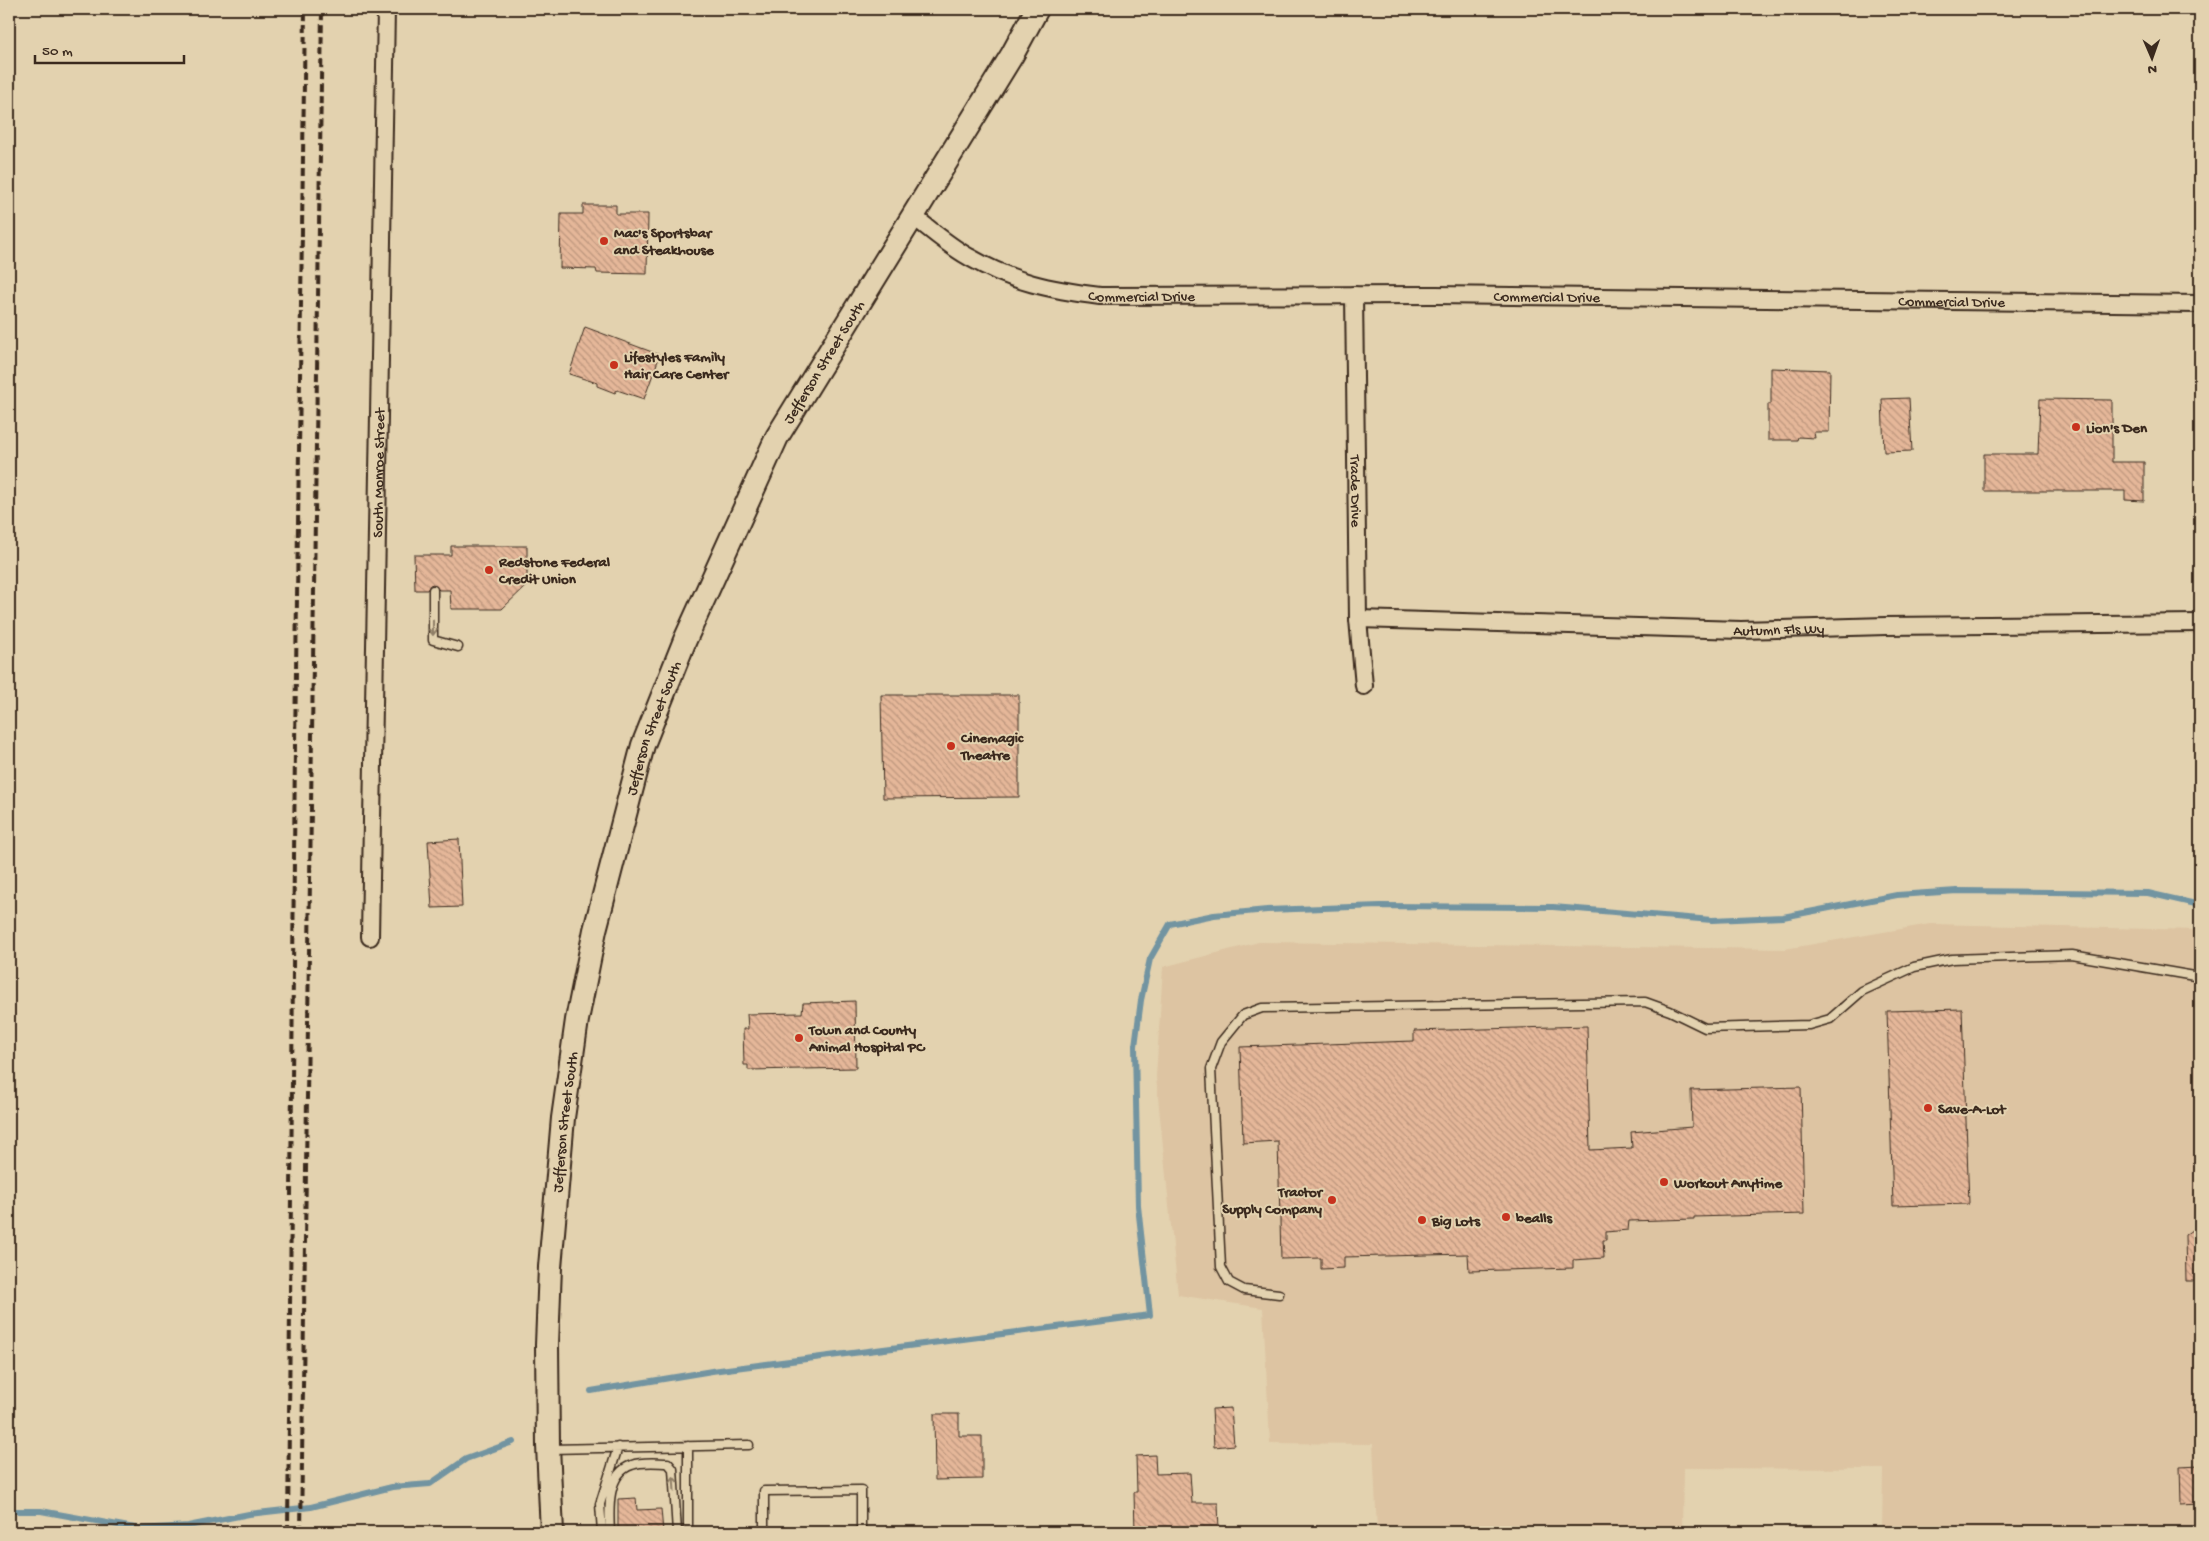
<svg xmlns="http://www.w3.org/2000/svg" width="2209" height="1541" font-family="'Gochi Hand',sans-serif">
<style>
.built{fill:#ddc4a2}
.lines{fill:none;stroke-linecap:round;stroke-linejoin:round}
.stream{stroke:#7294a1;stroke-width:6}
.building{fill:url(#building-back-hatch);stroke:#3b2a1e}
.lane-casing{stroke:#3b2a1e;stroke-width:11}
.street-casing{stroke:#3b2a1e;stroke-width:20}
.secondary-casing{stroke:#3b2a1e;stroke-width:26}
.lane{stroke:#e3d2af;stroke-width:8}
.street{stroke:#e3d2af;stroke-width:16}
.secondary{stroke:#e3d2af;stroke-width:22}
.rail{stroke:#3b2a1e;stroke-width:4;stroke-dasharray:8 4;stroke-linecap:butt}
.oneway{stroke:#8f7e66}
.poi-dot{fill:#c8321e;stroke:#e3d2af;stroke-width:2}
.labels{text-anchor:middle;stroke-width:4;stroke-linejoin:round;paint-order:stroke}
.poi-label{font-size:15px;font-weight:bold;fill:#3b2a1e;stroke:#e3d2af;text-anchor:start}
.street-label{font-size:15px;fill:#3b2a1e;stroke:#e3d2af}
</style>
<defs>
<pattern id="building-back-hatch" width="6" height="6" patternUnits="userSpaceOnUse" patternTransform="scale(1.25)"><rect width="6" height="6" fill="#e5b799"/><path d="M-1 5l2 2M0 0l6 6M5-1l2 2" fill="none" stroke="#bb957c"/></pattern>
</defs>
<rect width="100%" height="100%" fill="#e3d2af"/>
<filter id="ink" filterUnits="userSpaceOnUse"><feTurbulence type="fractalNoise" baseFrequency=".02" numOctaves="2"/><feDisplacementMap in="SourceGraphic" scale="10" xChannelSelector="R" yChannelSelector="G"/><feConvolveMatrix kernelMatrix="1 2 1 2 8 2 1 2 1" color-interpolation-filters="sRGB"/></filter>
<g filter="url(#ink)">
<path class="built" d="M 1930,924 L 2200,930 L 2200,1532 L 1882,1532 L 1883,1469 L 1683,1468 L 1682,1532 L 1377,1532 L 1373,1444 L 1270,1443 L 1263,1308 L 1178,1295 L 1156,1077 L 1163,967 L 1259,942 L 1785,949 Z"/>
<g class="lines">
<path class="stream" d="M 591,1391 L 712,1371 L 1150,1315 L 1138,1206 L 1135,1046 L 1141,1000 L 1150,959 L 1170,924 L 1214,915 L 1267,910 L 1380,906 L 1553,907 L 1712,920 L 1783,917 L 1897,895 L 1957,891 L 2148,893 L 2200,905
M 9,1511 L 41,1511 L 140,1529 L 188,1526 L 249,1514 L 311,1507 L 392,1487 L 430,1484 L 466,1459 L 513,1442"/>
</g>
<path class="building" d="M 583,205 L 616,205 L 616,214 L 648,214 L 647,274 L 597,273 L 596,269 L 560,268 L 561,214 L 583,214 Z
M 585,327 L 660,355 L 644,399 L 617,390 L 615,393 L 597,386 L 597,383 L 569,374 Z
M 1771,368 L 1830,370 L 1829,432 L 1814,432 L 1815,438 L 1798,437 L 1797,440 L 1768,440 L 1768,404 L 1771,404 Z
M 1909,398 L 1912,451 L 1884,452 L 1882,399 Z
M 2040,399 L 2112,400 L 2112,462 L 2144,462 L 2144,501 L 2125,500 L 2125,491 L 1984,491 L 1984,454 L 2038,454 Z
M 451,546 L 527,546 L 527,585 L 502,609 L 451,609 L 450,590 L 439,590 L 433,584 L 430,585 L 427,590 L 415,590 L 414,555 L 451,555 Z
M 881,695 L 1019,695 L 1019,797 L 883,798 Z
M 459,839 L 462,907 L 432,908 L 428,841 Z
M 855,1001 L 856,1068 L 748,1070 L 748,1065 L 744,1065 L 743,1029 L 748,1029 L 747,1014 L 802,1013 L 803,1003 Z
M 1962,1009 L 1969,1204 L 1893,1206 L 1887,1011 Z
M 1587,1026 L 1590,1150 L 1632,1148 L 1631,1132 L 1692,1127 L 1691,1090 L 1801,1087 L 1804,1214 L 1694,1217 L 1694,1219 L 1629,1221 L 1628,1230 L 1606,1232 L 1606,1240 L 1603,1240 L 1604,1258 L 1573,1260 L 1573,1268 L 1469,1271 L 1468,1254 L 1344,1257 L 1344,1268 L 1321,1269 L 1321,1258 L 1281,1259 L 1278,1141 L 1243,1143 L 1240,1047 L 1414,1041 L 1414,1031 Z
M 2200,1224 L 2200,1281 L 2186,1281 L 2185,1235 Z
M 1231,1408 L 1234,1445 L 1214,1447 L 1212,1409 Z
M 934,1414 L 959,1414 L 959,1436 L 982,1436 L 982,1479 L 935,1480 Z
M 1155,1455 L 1156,1474 L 1190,1473 L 1192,1503 L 1218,1503 L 1219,1532 L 1135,1532 L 1134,1492 L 1137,1492 L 1136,1456 Z
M 2200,1465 L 2200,1504 L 2181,1505 L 2180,1466 Z
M 636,1498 L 637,1510 L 661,1509 L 663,1532 L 618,1532 L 618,1499 Z"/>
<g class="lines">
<defs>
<path id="lane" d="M 433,590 L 433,640 L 458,647
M 1279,1294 L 1244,1290 L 1229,1282 L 1221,1267 L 1211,1069 L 1221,1042 L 1243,1015 L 1262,1008 L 1645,1002 L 1670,1011 L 1705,1028 L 1809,1025 L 1830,1019 L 1862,991 L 1914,967 L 1952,959 L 2072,955 L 2200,977
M 550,1449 L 749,1445
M 602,1532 L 600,1504 L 618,1447
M 610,1532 C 609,1512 606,1473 632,1465 C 642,1461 657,1463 668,1463 L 673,1469 L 677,1532
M 688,1532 L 688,1446
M 764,1532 L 764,1491 L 861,1490 L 861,1532"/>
<g id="street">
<path id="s1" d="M 913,216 C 931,230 949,246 969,257 C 1012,282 1051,290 1100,296 L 1435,295 L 2200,304"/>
<path id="s2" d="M 1354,295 L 1358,619 L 1364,686"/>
<path id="s3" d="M 1358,619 L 1741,630 L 1886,626 L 2200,623"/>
<path id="s4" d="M 370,937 L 386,9"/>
</g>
<g id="secondary">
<path id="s5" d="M 552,1532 L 548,1446 L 547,1345 L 550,1267 L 563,1118 L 577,1020 L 595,930 L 643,745 L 685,640 L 777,437 L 1012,55 L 1037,9"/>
</g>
</defs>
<use href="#lane" class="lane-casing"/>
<use href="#street" class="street-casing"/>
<use href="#secondary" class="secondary-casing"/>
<use href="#lane" class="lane"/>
<use href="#street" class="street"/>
<use href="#secondary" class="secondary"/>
<path class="rail" d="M 288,1532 L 295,745 L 305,9
M 301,1532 L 322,9"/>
</g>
<defs><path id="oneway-shaft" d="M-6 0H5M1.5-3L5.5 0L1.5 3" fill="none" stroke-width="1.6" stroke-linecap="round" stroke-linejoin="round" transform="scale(1.25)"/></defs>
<g class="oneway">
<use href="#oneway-shaft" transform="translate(433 628) rotate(90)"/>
<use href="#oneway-shaft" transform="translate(674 1484) rotate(-94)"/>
</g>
</g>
<g class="poi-dot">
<circle cx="604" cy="241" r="5"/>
<circle cx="614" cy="365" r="5"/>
<circle cx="2076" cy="427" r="5"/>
<circle cx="489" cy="570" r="5"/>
<circle cx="951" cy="746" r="5"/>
<circle cx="799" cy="1038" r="5"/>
<circle cx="1928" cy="1108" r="5"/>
<circle cx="1664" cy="1182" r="5"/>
<circle cx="1332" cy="1200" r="5"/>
<circle cx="1506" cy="1217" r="5"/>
<circle cx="1422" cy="1220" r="5"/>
</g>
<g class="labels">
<g class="poi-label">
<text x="614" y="237">Mac's Sportsbar<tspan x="614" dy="17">and Steakhouse</tspan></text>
<text x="624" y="361">Lifestyles Family<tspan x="624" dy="17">Hair Care Center</tspan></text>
<text x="2086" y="432">Lion's Den</text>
<text x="499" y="566">Redstone Federal<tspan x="499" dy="17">Credit Union</tspan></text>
<text x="961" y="742">Cinemagic<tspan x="961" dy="17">Theatre</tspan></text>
<text x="809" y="1034">Town and County<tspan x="809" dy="17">Animal Hospital PC</tspan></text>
<text x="1938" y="1113">Save-A-Lot</text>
<text x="1674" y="1187">Workout Anytime</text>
<text x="1322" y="1196" text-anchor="end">Tractor<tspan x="1322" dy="17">Supply Company</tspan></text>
<text x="1516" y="1222">bealls</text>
<text x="1432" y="1225">Big Lots</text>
</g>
<g class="street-label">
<text dy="5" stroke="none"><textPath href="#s1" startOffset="249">Commercial Drive</textPath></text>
<text dy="5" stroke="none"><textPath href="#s1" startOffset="654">Commercial Drive</textPath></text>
<text dy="5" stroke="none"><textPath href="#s1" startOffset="1059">Commercial Drive</textPath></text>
<text dy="5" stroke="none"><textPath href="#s5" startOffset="1221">Jefferson Street South</textPath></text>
<text dy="5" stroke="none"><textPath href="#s4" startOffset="464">South Monroe Street</textPath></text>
<text dy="5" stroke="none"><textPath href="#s2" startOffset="196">Trade Drive</textPath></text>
<text dy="5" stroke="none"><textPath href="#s3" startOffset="421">Autumn Fls Wy</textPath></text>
<text dy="5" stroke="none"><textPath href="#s5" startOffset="816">Jefferson Street South</textPath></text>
<text dy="5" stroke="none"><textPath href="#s5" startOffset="411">Jefferson Street South</textPath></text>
</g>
</g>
<rect width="2209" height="1541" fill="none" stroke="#e3d2af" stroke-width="30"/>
<rect x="15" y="15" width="2179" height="1511" fill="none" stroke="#3b2a1e" stroke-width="2" filter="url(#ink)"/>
<g transform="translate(2152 58) rotate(178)" stroke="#e3d2af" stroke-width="4" paint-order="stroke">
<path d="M0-4L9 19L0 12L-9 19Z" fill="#3b2a1e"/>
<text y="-8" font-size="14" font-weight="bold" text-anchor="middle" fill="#3b2a1e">N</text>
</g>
<path d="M35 55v8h149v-8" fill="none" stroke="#3b2a1e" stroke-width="2.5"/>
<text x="42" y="55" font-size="15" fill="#3b2a1e" stroke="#e3d2af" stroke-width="4" paint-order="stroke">50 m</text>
</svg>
